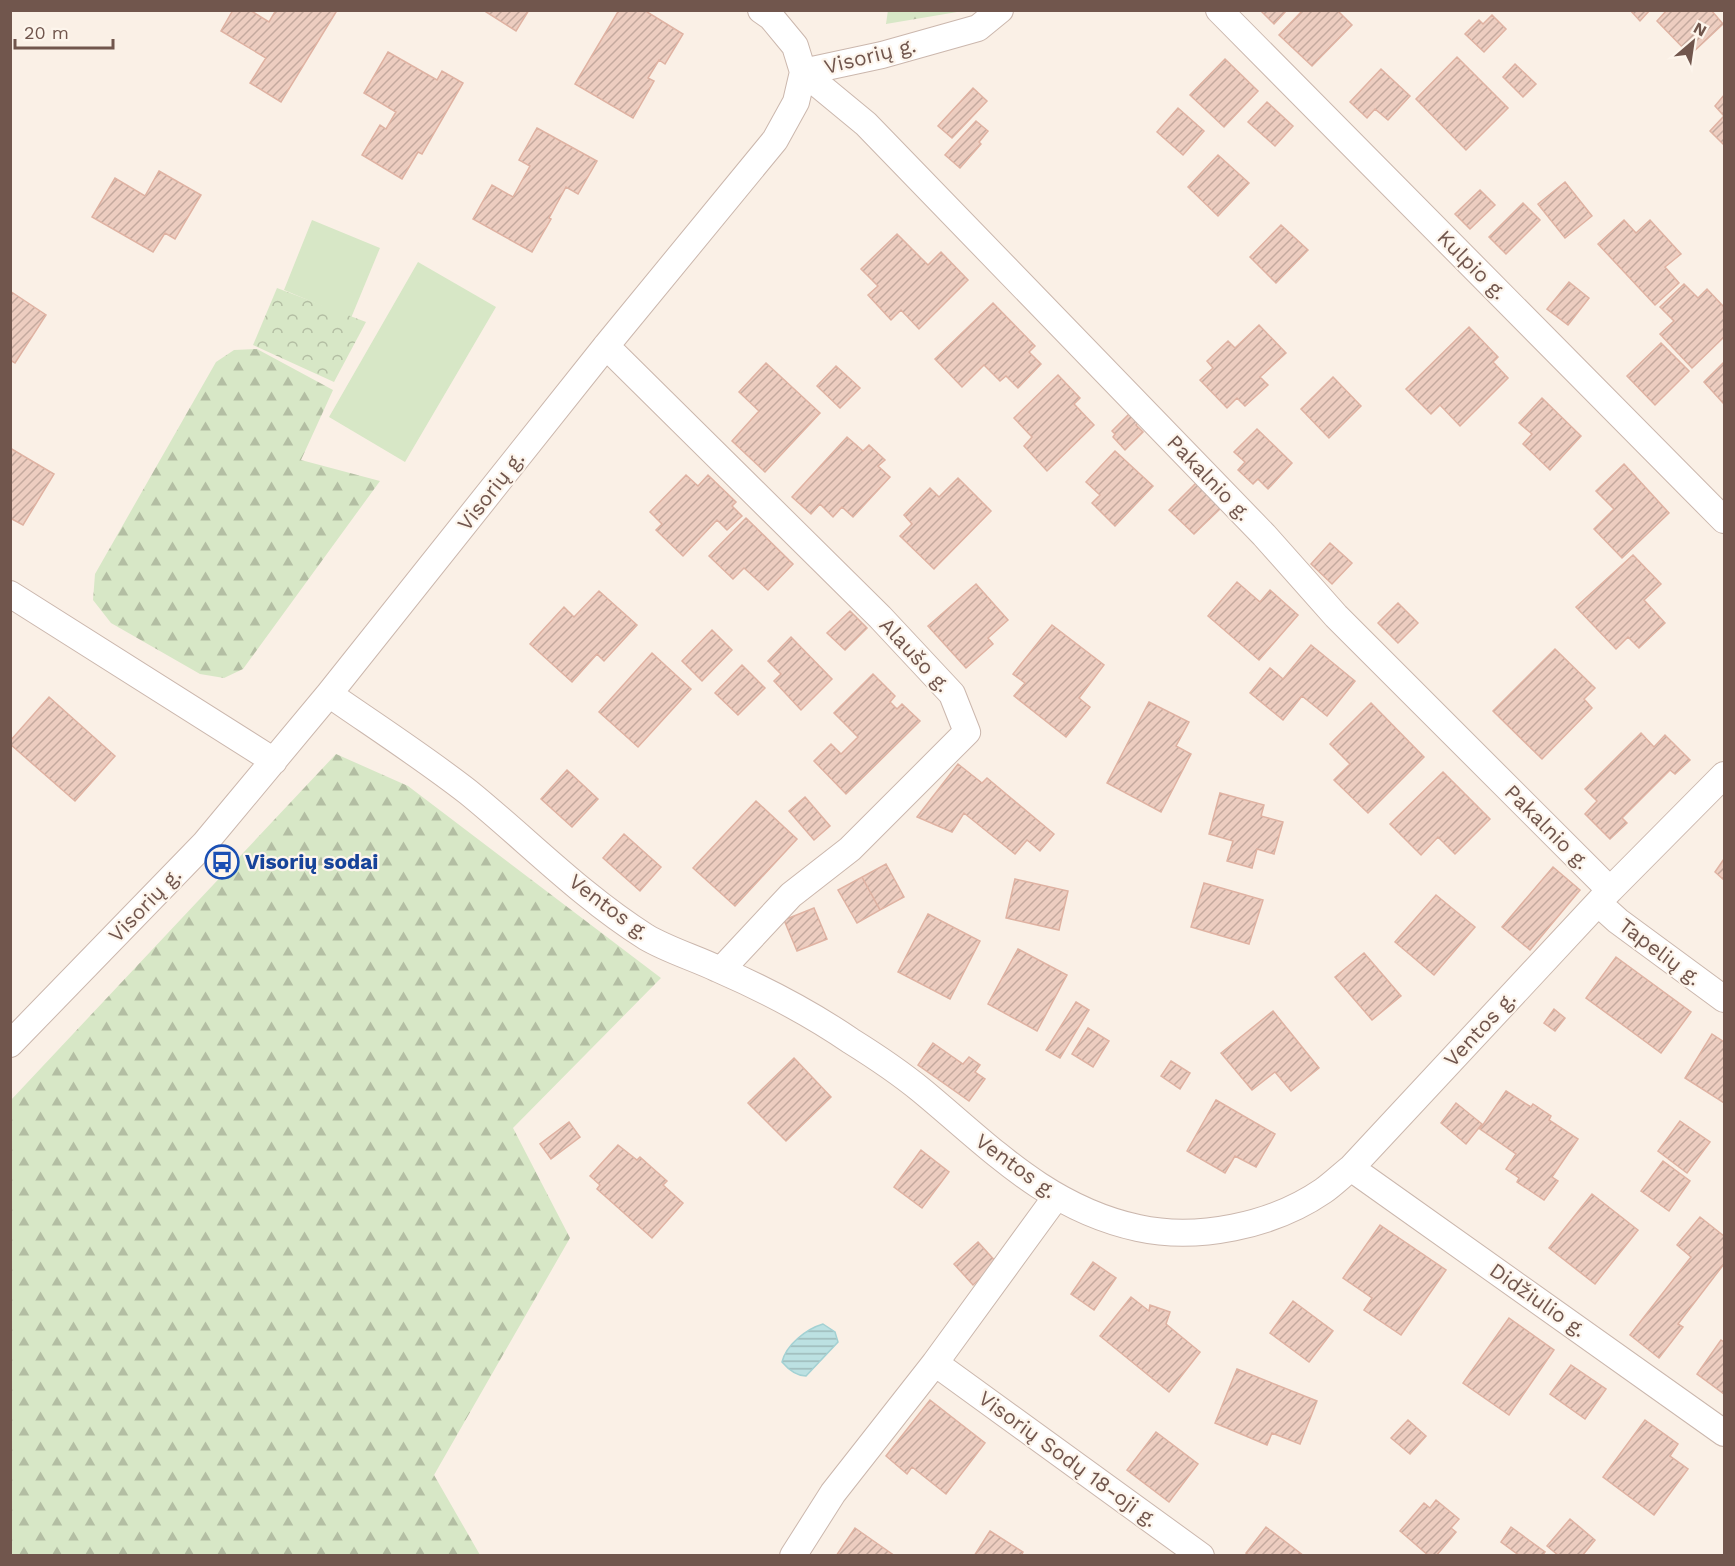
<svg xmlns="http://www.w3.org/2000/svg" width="1735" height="1566" font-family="'Work Sans',sans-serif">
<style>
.green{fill:#d7e7c6}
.forest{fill:url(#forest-firs)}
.park{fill:url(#park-crowns)}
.water{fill:url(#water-rules);stroke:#a3d1d3;stroke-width:1.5}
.building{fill:url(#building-hatch);stroke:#dfb2a2;stroke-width:1.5}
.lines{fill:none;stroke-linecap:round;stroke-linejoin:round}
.minor-casing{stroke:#cbb7ad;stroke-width:28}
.minor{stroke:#fff;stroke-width:26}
.labels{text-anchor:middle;stroke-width:4.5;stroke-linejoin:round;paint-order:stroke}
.street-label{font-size:21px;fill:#71564d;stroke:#fdf5ec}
.transit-label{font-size:21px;font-weight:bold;fill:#164399;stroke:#fdf5ec;text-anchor:start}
</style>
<defs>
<pattern id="forest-firs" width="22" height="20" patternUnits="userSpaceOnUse" patternTransform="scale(1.5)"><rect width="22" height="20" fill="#d7e7c6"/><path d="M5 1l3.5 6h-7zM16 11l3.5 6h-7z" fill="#b3bea3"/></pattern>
<pattern id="park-crowns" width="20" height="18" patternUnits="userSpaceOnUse" patternTransform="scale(1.5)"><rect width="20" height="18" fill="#d7e7c6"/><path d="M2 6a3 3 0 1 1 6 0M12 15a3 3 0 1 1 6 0" fill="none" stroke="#b3bea3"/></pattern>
<pattern id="water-rules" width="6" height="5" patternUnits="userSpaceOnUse" patternTransform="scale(1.5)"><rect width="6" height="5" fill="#bce1e2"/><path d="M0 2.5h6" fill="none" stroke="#9db9b9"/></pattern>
<pattern id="building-hatch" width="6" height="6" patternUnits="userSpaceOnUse" patternTransform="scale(1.5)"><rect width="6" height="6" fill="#edcdc0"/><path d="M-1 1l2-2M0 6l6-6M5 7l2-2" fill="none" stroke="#c4a99e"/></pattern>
</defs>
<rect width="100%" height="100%" fill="#faf0e6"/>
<path class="green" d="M 312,220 L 380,248 L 351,318 L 284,290 Z
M 418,262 L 496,307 L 405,462 L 329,417 Z"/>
<path class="forest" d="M 888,10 L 963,10 L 963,11 L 886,24 Z
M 257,349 L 333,390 L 301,460 L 380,481 L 243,669 L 224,678 L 200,674 L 111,623 L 93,600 L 95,574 L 216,362 L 234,350 Z
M 336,754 L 408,786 L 661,978 L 513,1128 L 570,1238 L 434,1475 L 480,1555 L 11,1555 L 11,1100 Z"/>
<path class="park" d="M 277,288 L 366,322 L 334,382 L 253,345 Z"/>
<path class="water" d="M 823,1324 L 835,1332 L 838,1342 L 806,1376 C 796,1376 788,1369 782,1362 C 786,1345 806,1329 823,1324 Z"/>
<path class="building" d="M 233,10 L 250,10 L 269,22 L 276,10 L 333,10 L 336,12 L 281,102 L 250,83 L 266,58 L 221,31 Z
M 483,10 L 529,10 L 516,31 Z
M 619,10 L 644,10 L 683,34 L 665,64 L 659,60 L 648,78 L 654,81 L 633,118 L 575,84 Z
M 1260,10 L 1287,10 L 1274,24 Z
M 1303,10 L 1337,10 L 1352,25 L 1312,66 L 1279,35 Z
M 1630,10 L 1650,10 L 1640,21 Z
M 1667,10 L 1711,10 L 1723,24 L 1690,55 L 1657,21 Z
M 1492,15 L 1506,29 L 1484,52 L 1465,34 L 1479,20 L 1483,24 Z
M 388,52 L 437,80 L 442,71 L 463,83 L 422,154 L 418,152 L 402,179 L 362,155 L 380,125 L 386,129 L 396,112 L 364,93 Z
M 1457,57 L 1508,108 L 1466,150 L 1416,99 Z
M 1225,59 L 1258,91 L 1224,127 L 1190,95 Z
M 1515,64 L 1536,84 L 1523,97 L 1503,77 Z
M 1381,69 L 1410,96 L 1388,120 L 1375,109 L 1367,118 L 1350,102 Z
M 973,88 L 987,101 L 952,138 L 938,126 Z
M 1724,95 L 1724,116 L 1715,106 Z
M 1267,102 L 1293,126 L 1275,146 L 1248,122 Z
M 1178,108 L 1204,131 L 1183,155 L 1157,132 Z
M 1724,116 L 1724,145 L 1710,131 Z
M 976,121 L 988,131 L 979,142 L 981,144 L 960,168 L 945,155 Z
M 537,128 L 597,161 L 578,194 L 566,187 L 549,218 L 551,219 L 532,252 L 473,219 L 492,185 L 513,197 L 530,166 L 519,160 Z
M 1218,155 L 1249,183 L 1218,216 L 1188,187 Z
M 159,171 L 201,195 L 175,239 L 165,233 L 153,252 L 92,217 L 115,178 L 145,196 Z
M 1565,182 L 1592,216 L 1565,238 L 1538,204 Z
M 1480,190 L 1495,205 L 1470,229 L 1455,214 Z
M 1523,203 L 1540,220 L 1506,254 L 1489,237 Z
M 1624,220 L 1636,233 L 1650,220 L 1681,254 L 1665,267 L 1679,283 L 1655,305 L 1598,244 Z
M 1281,225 L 1308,250 L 1276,283 L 1250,257 Z
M 897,234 L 928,265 L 941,252 L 968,280 L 919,329 L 901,310 L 891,320 L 868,295 L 878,286 L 861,269 Z
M 1569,282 L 1589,298 L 1568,325 L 1547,309 Z
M 1684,284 L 1698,298 L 1707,289 L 1724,307 L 1724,337 L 1692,368 L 1660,334 L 1674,321 L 1660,307 Z
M 10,291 L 46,315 L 15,363 L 10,360 Z
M 993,303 L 1035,346 L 1029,352 L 1041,364 L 1018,388 L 1006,376 L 1000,381 L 984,365 L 962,387 L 935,359 Z
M 1259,325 L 1286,353 L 1260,377 L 1268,385 L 1245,406 L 1237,398 L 1227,408 L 1200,380 L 1213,368 L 1207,361 L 1228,341 L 1235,348 Z
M 1469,327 L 1498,357 L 1493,362 L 1508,378 L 1460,426 L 1440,405 L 1431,414 L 1406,389 Z
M 1661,343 L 1689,371 L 1655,405 L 1627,376 Z
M 1724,362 L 1724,404 L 1704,382 Z
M 766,363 L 820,413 L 765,472 L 732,441 L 759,411 L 739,392 Z
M 836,366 L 860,388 L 840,408 L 817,386 Z
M 1058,375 L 1080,398 L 1074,404 L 1094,425 L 1047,471 L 1024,446 L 1032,437 L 1014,418 Z
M 1333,377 L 1361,406 L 1329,438 L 1301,409 Z
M 1542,398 L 1581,436 L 1550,470 L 1523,444 L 1532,434 L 1519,423 Z
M 1130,413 L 1139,422 L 1136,425 L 1143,432 L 1125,450 L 1113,437 L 1115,434 L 1112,431 Z
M 1257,429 L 1292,463 L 1268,489 L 1258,479 L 1253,484 L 1238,470 L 1245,462 L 1234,452 Z
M 847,437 L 863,451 L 869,445 L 885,460 L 878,466 L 890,477 L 853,517 L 842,507 L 833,517 L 820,504 L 811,514 L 792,497 Z
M 10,448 L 54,474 L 23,525 L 10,518 Z
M 1115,451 L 1153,486 L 1115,526 L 1092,503 L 1100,495 L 1086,482 Z
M 1624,464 L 1669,513 L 1622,558 L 1594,529 L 1614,509 L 1596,491 Z
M 686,475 L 698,486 L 708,475 L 736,502 L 732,506 L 742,516 L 727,530 L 717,520 L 683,556 L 656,530 L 662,524 L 650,512 Z
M 958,478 L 991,511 L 934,569 L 900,536 L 912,524 L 904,515 L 930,488 L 939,497 Z
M 1198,481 L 1223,506 L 1194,534 L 1169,510 Z
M 746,518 L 793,564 L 768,590 L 744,568 L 733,579 L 709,556 Z
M 1330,543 L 1352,563 L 1332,584 L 1311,564 Z
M 1633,555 L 1661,584 L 1644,600 L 1665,623 L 1639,648 L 1628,637 L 1616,649 L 1576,607 Z
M 1237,582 L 1260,602 L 1270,590 L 1298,615 L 1259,660 L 1208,616 Z
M 976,584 L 1008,620 L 988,638 L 993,644 L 966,668 L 928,626 Z
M 599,591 L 637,625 L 604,661 L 597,654 L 572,682 L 530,644 L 564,607 L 574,617 Z
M 1398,603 L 1418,623 L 1398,643 L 1378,623 Z
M 850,611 L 867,628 L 845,650 L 827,633 Z
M 1052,625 L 1104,665 L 1079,698 L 1090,707 L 1066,737 L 1014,696 L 1025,683 L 1013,674 Z
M 712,630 L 732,650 L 702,681 L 682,661 Z
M 791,637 L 832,679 L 801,710 L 774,681 L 781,674 L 768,661 Z
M 1311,645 L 1355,681 L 1327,716 L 1302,696 L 1283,720 L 1250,693 L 1270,668 L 1283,679 Z
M 1555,649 L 1595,688 L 1584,699 L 1592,708 L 1542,759 L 1493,711 Z
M 652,653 L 691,689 L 638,747 L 599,712 Z
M 742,665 L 765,688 L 738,715 L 715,693 Z
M 873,674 L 895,696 L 890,702 L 897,709 L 902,704 L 920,721 L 846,794 L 814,761 L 831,744 L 841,754 L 858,737 L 834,713 Z
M 49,697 L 115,756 L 75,801 L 10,744 L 10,741 Z
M 1149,702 L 1189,722 L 1176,746 L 1191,754 L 1161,812 L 1107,783 Z
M 1371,703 L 1424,757 L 1368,813 L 1334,780 L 1350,764 L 1330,744 Z
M 1641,733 L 1654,747 L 1665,735 L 1690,760 L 1675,774 L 1670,770 L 1622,818 L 1627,823 L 1610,839 L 1585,814 L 1597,801 L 1585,789 Z
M 958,764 L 982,783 L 987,778 L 1054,834 L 1040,851 L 1027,840 L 1015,854 L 964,813 L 952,832 L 917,817 Z
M 567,770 L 598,799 L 572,827 L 541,799 Z
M 1443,772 L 1490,819 L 1455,854 L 1438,837 L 1421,855 L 1390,824 Z
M 1220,793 L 1264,805 L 1261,816 L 1283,822 L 1274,854 L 1257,849 L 1252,868 L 1227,861 L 1233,841 L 1209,834 Z
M 805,797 L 830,826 L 814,840 L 789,811 Z
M 756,801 L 797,839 L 735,906 L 693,868 Z
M 624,834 L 661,867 L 640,891 L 603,858 Z
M 1724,859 L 1724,880 L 1715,872 Z
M 886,864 L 904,897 L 880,910 L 862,877 Z
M 1553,867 L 1580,890 L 1530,950 L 1502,927 Z
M 862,877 L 880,910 L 857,923 L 838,890 Z
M 1015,879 L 1068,891 L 1059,930 L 1006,918 Z
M 1204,883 L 1263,900 L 1249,944 L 1191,927 Z
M 1436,895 L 1475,927 L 1434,975 L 1395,942 Z
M 814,908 L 827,939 L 797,951 L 784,920 Z
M 928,914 L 980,941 L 950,999 L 898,972 Z
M 1018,949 L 1067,975 L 1037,1031 L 988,1004 Z
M 1364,953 L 1401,996 L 1372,1020 L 1335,977 Z
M 1616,957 L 1691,1012 L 1661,1053 L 1586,998 Z
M 1076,1002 L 1089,1010 L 1060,1058 L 1046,1050 Z
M 1554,1009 L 1565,1018 L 1555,1031 L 1544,1023 Z
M 1273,1011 L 1319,1068 L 1291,1091 L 1275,1072 L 1252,1090 L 1221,1053 Z
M 1088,1028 L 1109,1041 L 1093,1067 L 1072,1054 Z
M 1712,1034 L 1724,1042 L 1724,1103 L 1685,1078 Z
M 933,1043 L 963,1064 L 969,1057 L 980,1065 L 975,1072 L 985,1079 L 969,1101 L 918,1065 Z
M 794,1058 L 831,1097 L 786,1141 L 748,1103 Z
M 1171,1061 L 1190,1073 L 1180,1089 L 1161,1076 Z
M 1506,1091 L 1531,1107 L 1533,1104 L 1551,1116 L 1549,1120 L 1578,1139 L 1552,1177 L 1558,1181 L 1544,1200 L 1517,1182 L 1519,1178 L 1506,1169 L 1516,1154 L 1480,1129 Z
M 1216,1100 L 1275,1134 L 1256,1167 L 1235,1156 L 1225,1173 L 1187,1151 Z
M 1456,1103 L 1482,1124 L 1466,1144 L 1441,1123 Z
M 1680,1121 L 1710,1142 L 1687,1173 L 1658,1151 Z
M 569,1122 L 580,1137 L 551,1159 L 540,1144 Z
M 618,1145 L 637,1160 L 640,1157 L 667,1181 L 663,1185 L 683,1203 L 652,1238 L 597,1189 L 600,1185 L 590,1176 Z
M 921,1150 L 949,1172 L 922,1208 L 894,1187 Z
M 1663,1161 L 1690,1181 L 1669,1211 L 1641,1191 Z
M 1592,1194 L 1638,1230 L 1595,1284 L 1549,1248 Z
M 1700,1217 L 1724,1236 L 1724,1264 L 1678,1324 L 1683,1327 L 1659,1358 L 1630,1335 L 1691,1257 L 1677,1245 Z
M 1380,1225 L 1446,1270 L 1401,1335 L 1364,1310 L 1372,1298 L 1343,1278 Z
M 978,1242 L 997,1263 L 973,1285 L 954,1264 Z
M 1093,1262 L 1116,1278 L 1094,1310 L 1071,1294 Z
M 1131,1297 L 1149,1311 L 1150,1305 L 1170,1312 L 1166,1324 L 1200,1352 L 1169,1392 L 1100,1336 Z
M 1293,1301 L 1333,1331 L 1309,1362 L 1270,1333 Z
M 1509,1318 L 1554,1350 L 1509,1415 L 1463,1383 Z
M 1721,1340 L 1724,1342 L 1724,1394 L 1697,1374 Z
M 1571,1365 L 1606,1389 L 1585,1419 L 1550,1394 Z
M 1237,1369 L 1317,1401 L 1300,1444 L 1272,1433 L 1267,1445 L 1215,1423 Z
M 930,1400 L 985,1443 L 946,1494 L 912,1467 L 907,1474 L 886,1456 Z
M 1408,1420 L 1426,1436 L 1410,1454 L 1391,1438 Z
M 1645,1420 L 1678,1444 L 1670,1456 L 1688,1469 L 1654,1515 L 1603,1477 Z
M 1156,1432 L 1198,1464 L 1169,1502 L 1127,1470 Z
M 1436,1500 L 1459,1519 L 1451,1528 L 1456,1532 L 1436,1556 L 1429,1556 L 1400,1531 L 1424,1503 L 1430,1508 Z
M 1570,1519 L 1595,1540 L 1582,1556 L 1559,1556 L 1547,1546 Z
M 1266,1527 L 1304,1556 L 1250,1556 L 1246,1553 Z
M 1511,1527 L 1545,1552 L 1542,1556 L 1520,1556 L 1501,1542 Z
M 855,1528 L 895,1556 L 836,1556 Z
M 990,1531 L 1023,1552 L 1021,1556 L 974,1556 Z"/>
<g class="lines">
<defs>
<path id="minor" d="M 761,10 L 771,17 L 795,46 L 803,72
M 1219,10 L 1724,520
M 803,72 L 866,124 L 1264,535 L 1336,616 L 1610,890
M 803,72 L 882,55 L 978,28 L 1000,10
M 606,346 L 880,617 L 952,694 L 967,732 L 850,849 L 791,895 L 721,970
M 10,594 L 274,761
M 329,694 C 375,726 423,757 468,792 C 527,840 581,896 646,937 C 668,950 695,958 718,969 C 764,989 810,1013 851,1041 C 875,1056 899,1072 921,1090 C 989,1146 1046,1208 1138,1228 C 1197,1241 1272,1226 1323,1191 C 1333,1184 1342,1175 1351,1168 L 1610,890 L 1724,775
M 1598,903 L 1618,921 L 1724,999
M 10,1044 L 205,843 L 329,694 L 606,346 L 775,140 L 796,102 L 803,72
M 1351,1168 L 1724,1433
M 935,1363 L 1201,1556
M 793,1556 L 833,1493 L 935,1363 L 1056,1197"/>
</defs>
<use href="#minor" class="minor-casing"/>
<use href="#minor" class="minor"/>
</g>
<defs>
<symbol id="bus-ring" viewBox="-11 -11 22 22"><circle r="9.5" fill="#fdf5ec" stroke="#1a4fb4" stroke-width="1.5"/><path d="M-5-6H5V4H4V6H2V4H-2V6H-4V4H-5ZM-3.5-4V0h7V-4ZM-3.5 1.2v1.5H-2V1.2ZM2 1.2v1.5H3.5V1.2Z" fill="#1a4fb4"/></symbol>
</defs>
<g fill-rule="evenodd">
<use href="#bus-ring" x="203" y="843" width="38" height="38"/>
</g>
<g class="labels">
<g class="street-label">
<text transform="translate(870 56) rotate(-14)" y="7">Visorių g.</text>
<text transform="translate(1472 265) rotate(45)" y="7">Kulpio g.</text>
<text transform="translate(1209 478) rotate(46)" y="7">Pakalnio g.</text>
<text transform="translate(491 491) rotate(-52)" y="7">Visorių g.</text>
<text transform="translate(915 655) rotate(47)" y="7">Alaušo g.</text>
<text transform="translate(1547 827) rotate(45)" y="7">Pakalnio g.</text>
<text transform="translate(145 905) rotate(-46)" y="7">Visorių g.</text>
<text transform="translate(609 907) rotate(37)" y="7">Ventos g.</text>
<text transform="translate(1660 952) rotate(37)" y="7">Tapelių g.</text>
<text transform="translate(1480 1029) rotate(-47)" y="7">Ventos g.</text>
<text transform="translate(1016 1166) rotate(36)" y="7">Ventos g.</text>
<text transform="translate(1538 1300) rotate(35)" y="7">Didžiulio g.</text>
<text transform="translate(1068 1459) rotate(36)" y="7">Visorių Sodų 18-oji g.</text>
</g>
<g class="transit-label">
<text x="245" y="869">Visorių sodai</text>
</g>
</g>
<rect width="1735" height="1566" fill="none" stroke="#71564d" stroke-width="24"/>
<g transform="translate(1693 42) rotate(29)" stroke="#fdf5ec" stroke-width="4.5" paint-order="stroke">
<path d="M0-4.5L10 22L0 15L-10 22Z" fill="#71564d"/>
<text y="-9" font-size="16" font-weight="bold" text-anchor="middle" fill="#71564d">N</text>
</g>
<path d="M15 39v9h98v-9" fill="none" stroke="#71564d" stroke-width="3"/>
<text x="24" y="39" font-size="18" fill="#71564d" stroke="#fdf5ec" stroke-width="4.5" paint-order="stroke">20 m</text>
</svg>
